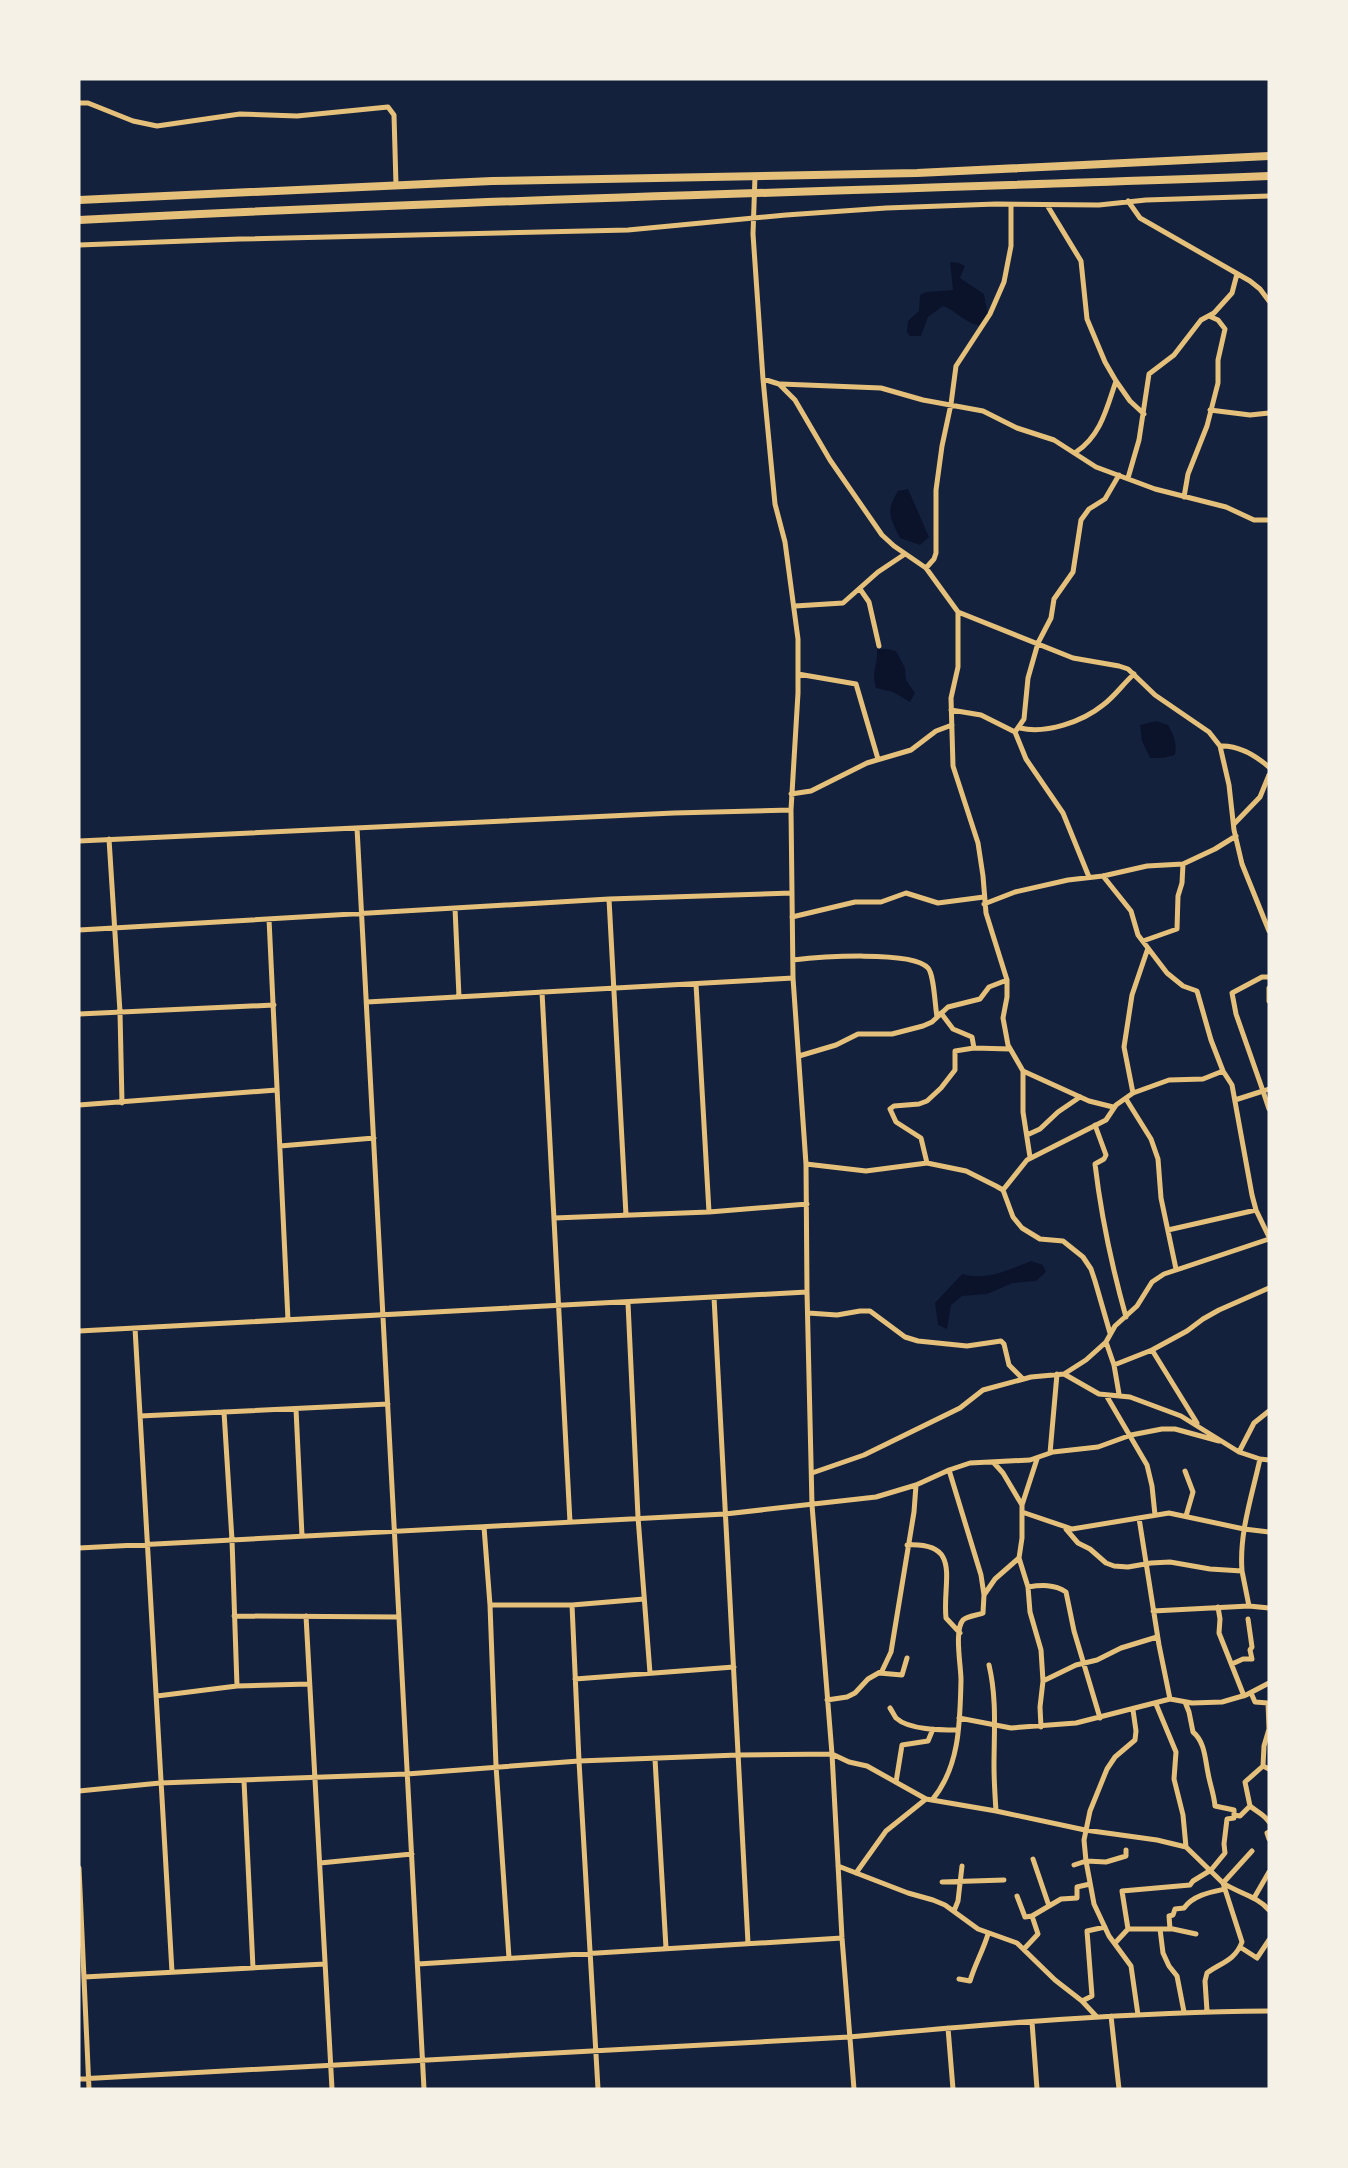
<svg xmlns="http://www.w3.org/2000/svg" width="1348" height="2168" font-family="'Noto Sans',sans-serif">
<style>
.water{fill:#0b132b}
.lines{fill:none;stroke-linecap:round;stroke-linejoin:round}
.minor{stroke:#e5c07b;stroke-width:5}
.primary{stroke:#e5c07b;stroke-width:8}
</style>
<rect width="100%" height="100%" fill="#14213d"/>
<path class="water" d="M 950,262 L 959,263 L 965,266 L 960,278 L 984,294 L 988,316 L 981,326 C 965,323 958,312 943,306 L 928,317 L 921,336 L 910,336 L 907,332 L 908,321 L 919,311 L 920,295 L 926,292 L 953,290 Z
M 908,489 L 929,537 L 920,545 L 900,538 C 890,517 885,512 898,491 Z
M 877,649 L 888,649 L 896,651 L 905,668 L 906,680 L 915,693 L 910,702 L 893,692 L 876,688 C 871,671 878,666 877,649 Z
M 1156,721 L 1168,725 C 1174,735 1177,743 1175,755 L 1163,758 L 1150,758 L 1142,741 L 1140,725 Z
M 1031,1261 L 1043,1265 L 1046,1272 L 1036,1281 L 1013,1283 L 987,1294 L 962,1296 L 951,1305 L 947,1329 L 938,1325 L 935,1303 L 962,1274 C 987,1281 1008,1270 1031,1261 Z"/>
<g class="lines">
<path class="minor" d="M 79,103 L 88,103 L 133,121 L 157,126 L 240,114 L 297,116 L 388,107 L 394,115 L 396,185
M 755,176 L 753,234 L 763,379 L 775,504 L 785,542 L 798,639 L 798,693 L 791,810 L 793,978 L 806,1164 L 807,1292 L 812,1505 L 832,1754 L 842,1938 L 854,2089
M 1128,201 L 1140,218 L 1250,281 L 1260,289 L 1269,301
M 1047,205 L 1081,261 L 1087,319 L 1105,362 L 1116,381 C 1107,407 1101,436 1076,452
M 79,245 L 240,239 L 628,230 L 786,215 L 886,208 L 996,204 L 1099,205 L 1146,200 L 1269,196
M 763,379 L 779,384 L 795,400 L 830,460 L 882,535 L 894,546 L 926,568 L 958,612 L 1073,658 L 1119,666 L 1128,669 L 1155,695 L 1209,732 L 1220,746 C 1238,745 1255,755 1269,767
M 1116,381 L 1130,401 L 1144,414
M 781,384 L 881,388 L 923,400 L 983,411 L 1017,428 L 1054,440 L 1096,467 L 1155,489 L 1226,507 L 1254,520 L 1269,520
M 1210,410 L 1250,415 L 1269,413
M 1128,478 L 1139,440 L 1149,374 L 1174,355 L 1201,320 L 1214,313 L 1232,293 L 1237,274
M 1184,497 L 1188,474 L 1207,426 L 1218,383 L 1218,360 L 1225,329 L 1218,320 L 1209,316
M 926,568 L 934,559 L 936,553 L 936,490 L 942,446 L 951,404 L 956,366 L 990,314 L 1004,282 L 1011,246 L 1011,205
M 860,589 L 869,602 L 879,646
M 795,606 L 843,603 L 878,572 L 905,554
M 958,612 L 958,667 L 951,698 L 953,766 L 978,843 L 983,876 L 986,913 L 1007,980 L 1007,997 L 1003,1018 L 1008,1045 L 1023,1071 L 1023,1112 L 1030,1157
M 798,674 L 856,684 L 878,759
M 951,710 L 981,715 L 1015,732 L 1026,759 L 1063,813 L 1089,877
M 1020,728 C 1046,734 1082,722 1103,705 C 1115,696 1123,684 1134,674
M 1015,732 L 1024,719 L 1028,678 L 1038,643 L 1051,618 L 1054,599 L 1073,572 L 1081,520 L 1089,509 L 1105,499 L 1119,475
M 1220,746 L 1229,785 L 1234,830 L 1242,864 L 1269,931
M 791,794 L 811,791 L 867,763 L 911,750 L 936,731 L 952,725
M 1234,824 L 1260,797 L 1269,775
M 357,828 L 424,2089
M 109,839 L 120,1012 L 122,1103
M 79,841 L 674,813 L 791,810
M 1103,876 L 1131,911 L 1138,935 L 1167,973 L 1183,986 L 1197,991 L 1211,1040 L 1223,1071 L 1232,1085 L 1252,1195 L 1256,1210 L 1269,1237
M 609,899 L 626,1215
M 984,904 L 1015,892 L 1068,880 L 1103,876 L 1147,866 L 1183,864 L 1215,849 L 1236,836
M 455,908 L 459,997
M 792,917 L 855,902 L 881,902 L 906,893 L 938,903 L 984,897
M 269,919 L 288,1320
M 79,930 L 609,899 L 792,893
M 1143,941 L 1177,929 L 1178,896 L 1182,883 L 1183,864
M 793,960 C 817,957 913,950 928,968 C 934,974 935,1006 937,1017
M 696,984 L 709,1212
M 1269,988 L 1269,1001
M 542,992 L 570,1522
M 367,1002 L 793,978
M 79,1014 L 274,1005
M 974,1048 L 1010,1049
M 799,1056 L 836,1045 L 858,1034 L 892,1034 L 923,1026 L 932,1022 L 948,1007 L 980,999 L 989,987 L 1007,980
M 1023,1071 L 1089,1101 L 1113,1107
M 1269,1089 L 1263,1091 L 1269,1109
M 1133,1093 L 1124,1047 L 1132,995 L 1148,948
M 1126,1099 L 1151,1139 L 1158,1159 L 1161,1198 L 1176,1269
M 1235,1100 L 1263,1091 L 1236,1014 L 1232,993 L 1262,977 L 1269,977
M 79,1105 L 277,1090
M 1095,1125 L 1106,1155 L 1104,1159 L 1095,1164 C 1101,1215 1112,1267 1126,1317
M 1027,1135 L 1040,1129 L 1058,1112 L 1080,1097
M 280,1146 L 374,1138
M 927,1163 L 921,1138 L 896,1122 L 890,1109 L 894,1106 L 919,1104 L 927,1101 L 941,1088 L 955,1070 L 955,1051 L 974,1048 L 972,1037 L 953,1029 L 941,1013
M 806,1164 L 866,1171 L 927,1163 L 966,1171 L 996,1186 L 1003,1190 L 1013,1217 L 1022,1228 L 1040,1239 L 1063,1241 L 1083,1257 L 1091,1269 L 1095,1281 L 1110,1333
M 1003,1190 L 1027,1160 L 1106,1120 L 1116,1105 L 1133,1093 L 1169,1080 L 1203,1079 L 1223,1071
M 554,1218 L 709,1212 L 807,1204
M 1168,1230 L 1256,1210
M 714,1297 L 748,1943
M 628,1303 L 638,1517 L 650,1673
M 808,1313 L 837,1315 L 860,1311 L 870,1311 L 905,1337 L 918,1341 L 967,1346 L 1001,1341 L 1004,1344 L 1009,1365 L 1023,1379
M 135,1328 L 172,1972
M 79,1331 L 807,1292
M 1106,1342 L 1114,1365 L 1119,1394
M 1152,1350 L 1197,1423
M 1114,1365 L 1152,1350 L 1187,1331 L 1203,1319 L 1219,1310 L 1269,1288
M 1064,1374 L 1099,1394 L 1130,1397 L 1181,1416 L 1239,1452 L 1260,1459 L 1269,1460
M 1106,1395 L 1147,1465 L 1152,1486 L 1155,1515
M 296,1409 L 302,1536
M 224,1412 L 232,1540 L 237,1686
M 140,1416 L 388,1404
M 1239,1452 L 1254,1423 L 1269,1411
M 1050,1453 L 1057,1374
M 994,1463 L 1003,1473 L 1022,1505
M 1185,1471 L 1193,1492 L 1186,1516
M 812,1473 L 864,1455 L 960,1408 L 983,1390 L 1031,1377 L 1064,1374 L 1086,1360 L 1106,1342 L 1115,1326 L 1137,1306 L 1152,1282 L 1164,1274 L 1269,1239
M 1022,1512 L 1072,1529 L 1169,1513 L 1244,1529 L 1269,1532
M 1139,1518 L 1159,1645 L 1170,1699
M 484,1527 L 490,1605 L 496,1766 L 509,1958
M 1066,1529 L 1078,1543 L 1090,1549 L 1106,1563 L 1114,1566 L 1128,1567 L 1151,1563 L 1170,1562 L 1210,1569 L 1242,1571 C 1239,1533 1252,1496 1260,1459
M 907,1545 C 963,1542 942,1581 946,1618 L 960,1633
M 79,1548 L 725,1514 L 876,1497 L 916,1485 L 949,1470 L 970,1463 L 1030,1460 L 1053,1452 L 1098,1447 L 1131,1435 L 1162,1429 L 1175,1429 L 1219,1441
M 1019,1558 L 1028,1587 L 1030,1612 L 1041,1650 L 1043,1681
M 1242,1571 L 1249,1606 L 1269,1608
M 1028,1587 C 1041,1585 1054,1584 1066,1592 L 1074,1631 L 1100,1718
M 984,1595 L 995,1579 L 1019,1558 L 1022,1538 L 1022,1505 L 1037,1459
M 490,1605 L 572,1605 L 644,1599
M 572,1605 L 579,1761 L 598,2089
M 1218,1607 L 1220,1619 L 1219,1633 L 1244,1696
M 1153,1611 L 1249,1606
M 234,1616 L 399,1617
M 306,1616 L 332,2089
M 1232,1664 L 1243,1659 L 1252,1659 L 1250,1650 L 1252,1647 L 1248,1619
M 989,1665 C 997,1699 994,1731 994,1766 C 994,1781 995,1796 996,1811
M 879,1673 L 902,1675 L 907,1658
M 575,1679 L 734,1667
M 1251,1693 L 1255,1702 L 1268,1703 L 1269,1729 L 1264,1746 L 1263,1766 L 1269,1769
M 157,1696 L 237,1686 L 309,1684
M 827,1700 L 847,1697 L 855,1693 L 868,1679 L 882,1671 L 891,1652 L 914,1512 L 916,1485
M 1156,1704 L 1176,1752 L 1174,1779 L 1183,1815 L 1186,1847
M 890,1708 C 892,1711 894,1715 896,1718 C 909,1730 941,1730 958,1730
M 1133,1710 L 1136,1731 L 1135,1740 L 1115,1757 L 1107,1769 L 1090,1811 L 1084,1840 L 1086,1861 L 1094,1904 L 1109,1936 L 1131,1966 L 1138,2015
M 959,1718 L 1011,1728 L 1076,1723 L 1170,1699 L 1192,1703 L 1222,1702 L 1246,1695 L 1269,1683
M 1041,1727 L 1040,1707 L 1043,1681 L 1076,1665 L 1097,1660 L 1121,1648 L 1157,1637
M 655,1759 L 666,1948
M 244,1781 L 253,1968
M 896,1782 L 902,1745 L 928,1741 L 933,1729
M 79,1791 L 160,1783 L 407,1774 L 579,1761 L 738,1755 L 832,1754 L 849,1762 L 867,1766 L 926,1799 L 996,1811 L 1085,1830 L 1157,1840 L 1186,1847 L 1223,1883 L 1242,1942 C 1235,1961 1220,1963 1207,1973 L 1205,1981 L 1207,2011
M 932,1800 C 960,1767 960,1721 961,1680 C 961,1666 954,1630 963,1620 C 967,1616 979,1615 983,1613 L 984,1595 L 981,1575 L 949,1470
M 1250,1806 C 1257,1812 1264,1814 1269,1822
M 1234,1815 L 1240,1816 L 1250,1806 L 1245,1782 L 1263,1766
M 1269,1832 L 1267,1833 L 1269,1839
M 1252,1851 L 1223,1883 C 1238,1893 1257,1896 1269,1910
M 1033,1859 L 1049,1906 L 1061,1899 L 1077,1898 L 1077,1887 L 1090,1884
M 320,1863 L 412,1854
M 1074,1865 L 1086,1861 L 1106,1862 L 1126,1856 L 1126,1850
M 838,1866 L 908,1893 L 933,1900 L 945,1905 L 978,1929 L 1017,1943 L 1055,1980 L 1082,2001 L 1096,2016
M 79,1868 L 89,2089
M 856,1873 L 886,1831 L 926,1799
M 942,1882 L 1004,1880
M 1017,1896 L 1025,1917 L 1032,1916
M 1254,1898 L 1269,1872
M 954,1911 L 958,1901 L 962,1866
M 1128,1929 L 1122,1891 L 1190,1885 L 1193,1881 L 1211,1870 L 1225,1853 L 1224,1844 L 1227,1819 L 1234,1818 L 1234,1810 L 1215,1806 C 1214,1794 1210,1785 1208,1773 C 1205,1759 1205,1742 1193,1732 L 1189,1712 L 1185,1702
M 1160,1929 L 1163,1953 L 1169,1966 L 1177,1976 L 1184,2012
M 1170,1929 L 1169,1916 L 1173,1915 L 1175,1909 L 1184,1908 C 1193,1895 1211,1892 1225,1889
M 1116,1942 L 1128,1929 L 1173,1929 L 1196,1934
M 1240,1947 L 1257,1958 L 1269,1940
M 1024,1949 L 1038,1934 L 1032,1916 L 1049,1906
M 418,1964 L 842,1938
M 84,1977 L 325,1964
M 959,1979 L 970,1981 C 975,1964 983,1951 988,1934
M 1082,2001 L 1092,1996 L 1087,1931 L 1105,1927
M 1111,2016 L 1119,2089
M 1032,2022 L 1037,2089
M 948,2028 L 953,2089
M 79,2079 L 849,2037 C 989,2024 1129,2012 1269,2011"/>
<path class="primary" d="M 79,200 L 492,181 L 917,173 L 1269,156
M 79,220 C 475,199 872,191 1269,176"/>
</g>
<rect width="1348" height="2168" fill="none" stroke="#f6f1e7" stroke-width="161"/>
</svg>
